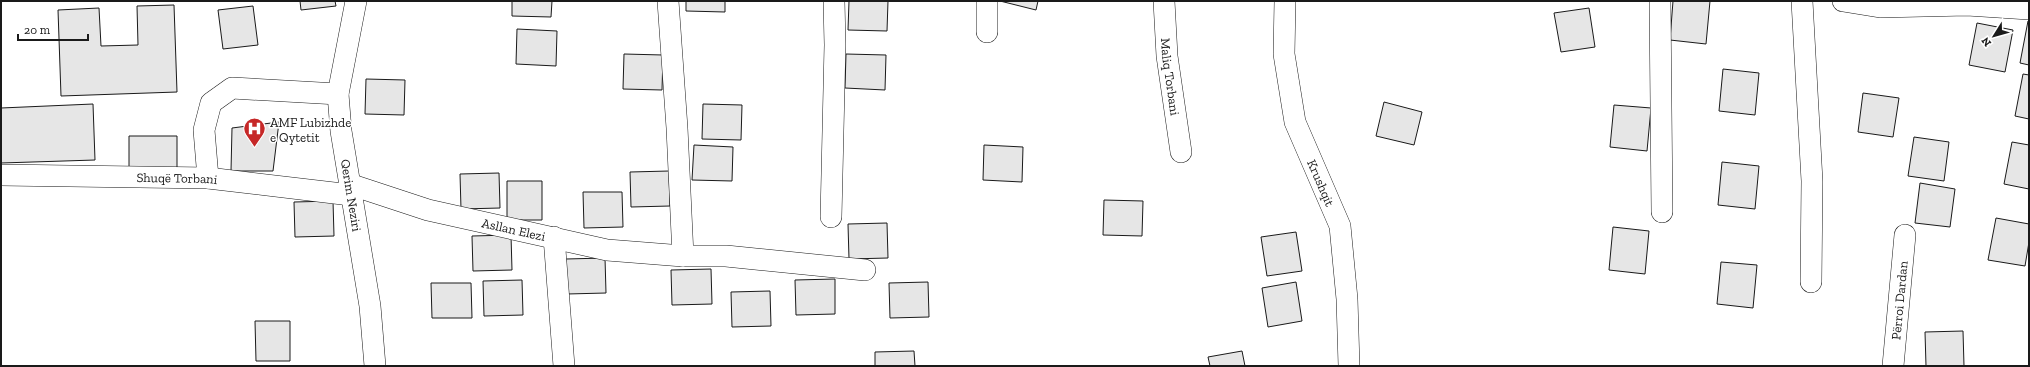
<svg xmlns="http://www.w3.org/2000/svg" width="2030" height="367" font-family="'Zilla Slab',serif">
<style>
.building{fill:#e6e6e6;stroke:#1a1a1a}
.lines{fill:none;stroke-linecap:round;stroke-linejoin:round}
.minor-casing{stroke:#1a1a1a;stroke-width:22}
.minor{stroke:#fff;stroke-width:21}
.labels{text-anchor:middle;stroke-width:3;stroke-linejoin:round;paint-order:stroke}
.street-label{font-size:13px;fill:#1a1a1a;stroke:#fff}
.poi-label{font-size:13px;fill:#1a1a1a;stroke:#fff;text-anchor:start}
</style>
<rect width="100%" height="100%" fill="#fff"/>
<path class="building" d="M 300,1 L 335,1 L 336,6 L 301,10 Z
M 512,1 L 552,1 L 551,17 L 512,16 Z
M 686,1 L 725,1 L 725,12 L 686,11 Z
M 849,1 L 888,1 L 887,31 L 848,30 Z
M 1000,1 L 1038,1 L 1036,10 Z
M 1673,1 L 1710,1 L 1706,44 L 1670,40 Z
M 174,5 L 177,92 L 61,96 L 58,10 L 99,8 L 101,46 L 138,45 L 137,6 Z
M 253,6 L 258,45 L 223,49 L 218,10 Z
M 1589,8 L 1595,47 L 1561,52 L 1554,13 Z
M 2028,21 L 2029,21 L 2029,65 L 2020,63 Z
M 1977,23 L 2013,30 L 2005,72 L 1969,65 Z
M 517,29 L 557,31 L 556,66 L 516,64 Z
M 624,54 L 663,55 L 662,90 L 623,89 Z
M 846,54 L 886,55 L 885,90 L 845,88 Z
M 1723,69 L 1759,73 L 1755,115 L 1719,111 Z
M 2023,74 L 2029,75 L 2029,119 L 2015,116 Z
M 366,79 L 405,80 L 404,115 L 365,114 Z
M 1863,93 L 1899,98 L 1893,137 L 1858,132 Z
M 1384,102 L 1422,112 L 1414,145 L 1376,136 Z
M 93,104 L 95,160 L 1,163 L 1,108 Z
M 703,104 L 742,105 L 741,140 L 702,139 Z
M 1614,105 L 1651,108 L 1647,151 L 1610,147 Z
M 279,122 L 273,171 L 231,171 L 232,128 Z
M 129,136 L 177,136 L 177,168 L 129,168 Z
M 1914,137 L 1949,142 L 1944,181 L 1908,176 Z
M 2012,142 L 2029,145 L 2029,189 L 2004,184 Z
M 694,145 L 733,147 L 732,181 L 692,180 Z
M 984,145 L 1023,147 L 1022,182 L 983,180 Z
M 1722,162 L 1759,166 L 1755,209 L 1718,205 Z
M 669,171 L 670,206 L 631,207 L 630,172 Z
M 499,173 L 500,208 L 461,209 L 460,174 Z
M 507,181 L 542,181 L 542,220 L 507,220 Z
M 1920,183 L 1955,189 L 1950,227 L 1915,223 Z
M 583,192 L 622,192 L 623,227 L 584,228 Z
M 1104,200 L 1143,201 L 1142,236 L 1103,235 Z
M 333,201 L 334,236 L 295,237 L 294,202 Z
M 1996,218 L 2029,224 L 2029,242 L 2025,266 L 1988,260 Z
M 887,223 L 888,258 L 849,259 L 848,224 Z
M 1613,227 L 1649,231 L 1645,274 L 1609,270 Z
M 1296,232 L 1302,271 L 1267,276 L 1261,237 Z
M 511,235 L 512,270 L 473,271 L 472,236 Z
M 605,258 L 606,293 L 567,294 L 566,259 Z
M 1721,262 L 1757,265 L 1753,308 L 1717,304 Z
M 711,269 L 712,304 L 672,305 L 671,270 Z
M 835,279 L 835,314 L 796,315 L 795,280 Z
M 522,280 L 523,315 L 484,316 L 483,281 Z
M 928,282 L 929,317 L 890,318 L 889,283 Z
M 1296,282 L 1302,321 L 1268,327 L 1262,288 Z
M 431,283 L 471,283 L 472,318 L 432,318 Z
M 770,291 L 771,326 L 732,327 L 731,292 Z
M 255,321 L 290,321 L 290,361 L 256,361 Z
M 1963,331 L 1964,366 L 1926,366 L 1925,332 Z
M 914,351 L 915,366 L 875,366 L 875,352 Z
M 1242,351 L 1245,366 L 1210,366 L 1208,357 Z"/>
<g class="lines">
<defs>
<g id="minor">
<path id="s1" d="M 356,1 L 338,94 L 341,131 L 370,306 L 375,366"/>
<path d="M 668,1 L 677,128 L 683,256"/>
<path d="M 987,1 L 987,32"/>
<path id="s2" d="M 1164,1 L 1167,56 L 1181,152"/>
<path id="s3" d="M 1285,1 L 1284,54 L 1295,122 L 1340,226 L 1347,299 L 1349,366"/>
<path d="M 1660,1 L 1662,212"/>
<path d="M 1802,1 L 1812,181 L 1811,282"/>
<path d="M 1843,1 L 1880,7 L 1967,5 L 2029,9"/>
<path id="s4" d="M 1,175 L 208,178 L 351,195"/>
<path d="M 208,178 L 204,130 L 211,103 L 232,88 L 338,94"/>
<path id="s5" d="M 349,184 L 428,210 L 607,250 L 683,256 L 726,256 L 865,270"/>
<path d="M 831,217 L 835,45 L 834,1"/>
<path d="M 554,237 L 564,366"/>
<path id="s6" d="M 1893,366 L 1905,235"/>
</g>
</defs>
<use href="#minor" class="minor-casing"/>
<use href="#minor" class="minor"/>
</g>
<defs>
<symbol id="hospital-pin" viewBox="-11 -11 22 30"><path d="M0 17L-7.5 6A9.5 9.5 0 1 1 7.5 6Z" fill="#c62828" stroke="#fff"/><path d="M-5-5h3v3.5h4V-5h3V5h-3V1.5h-4V5h-3Z" fill="#fff"/></symbol>
</defs>
<g fill-rule="evenodd">
<use href="#hospital-pin" x="242" y="116" width="25" height="34"/>
</g>
<g class="labels">
<g class="street-label">
<text dy="5" stroke="none"><textPath href="#s2" startOffset="76">Maliq Torbani</textPath></text>
<text dy="5" stroke="none"><textPath href="#s4" startOffset="176">Shuqë Torbani</textPath></text>
<text dy="5" stroke="none"><textPath href="#s3" startOffset="188">Krushqit</textPath></text>
<text dy="5" stroke="none"><textPath href="#s1" startOffset="197">Qerim Neziri</textPath></text>
<text dy="5" stroke="none"><textPath href="#s5" startOffset="171">Asllan Elezi</textPath></text>
<text dy="5" stroke="none"><textPath href="#s6" startOffset="66">Përroi Dardan</textPath></text>
</g>
<g class="poi-label">
<text x="270" y="127">AMF Lubizhde<tspan x="270" dy="15">e Qytetit</tspan></text>
</g>
</g>
<rect width="2030" height="367" fill="none" stroke="#1a1a1a" stroke-width="4"/>
<g transform="translate(1994 36) rotate(233)" stroke="#ffffff" stroke-width="3" paint-order="stroke">
<path d="M0-3L7 15L0 10L-7 15Z" fill="#1a1a1a"/>
<text y="-6" font-size="11" font-weight="bold" text-anchor="middle" fill="#1a1a1a">N</text>
</g>
<path d="M18 34v6h70v-6" fill="none" stroke="#1a1a1a" stroke-width="2"/>
<text x="24" y="34" font-size="12" fill="#1a1a1a" stroke="#ffffff" stroke-width="3" paint-order="stroke">20 m</text>
</svg>
